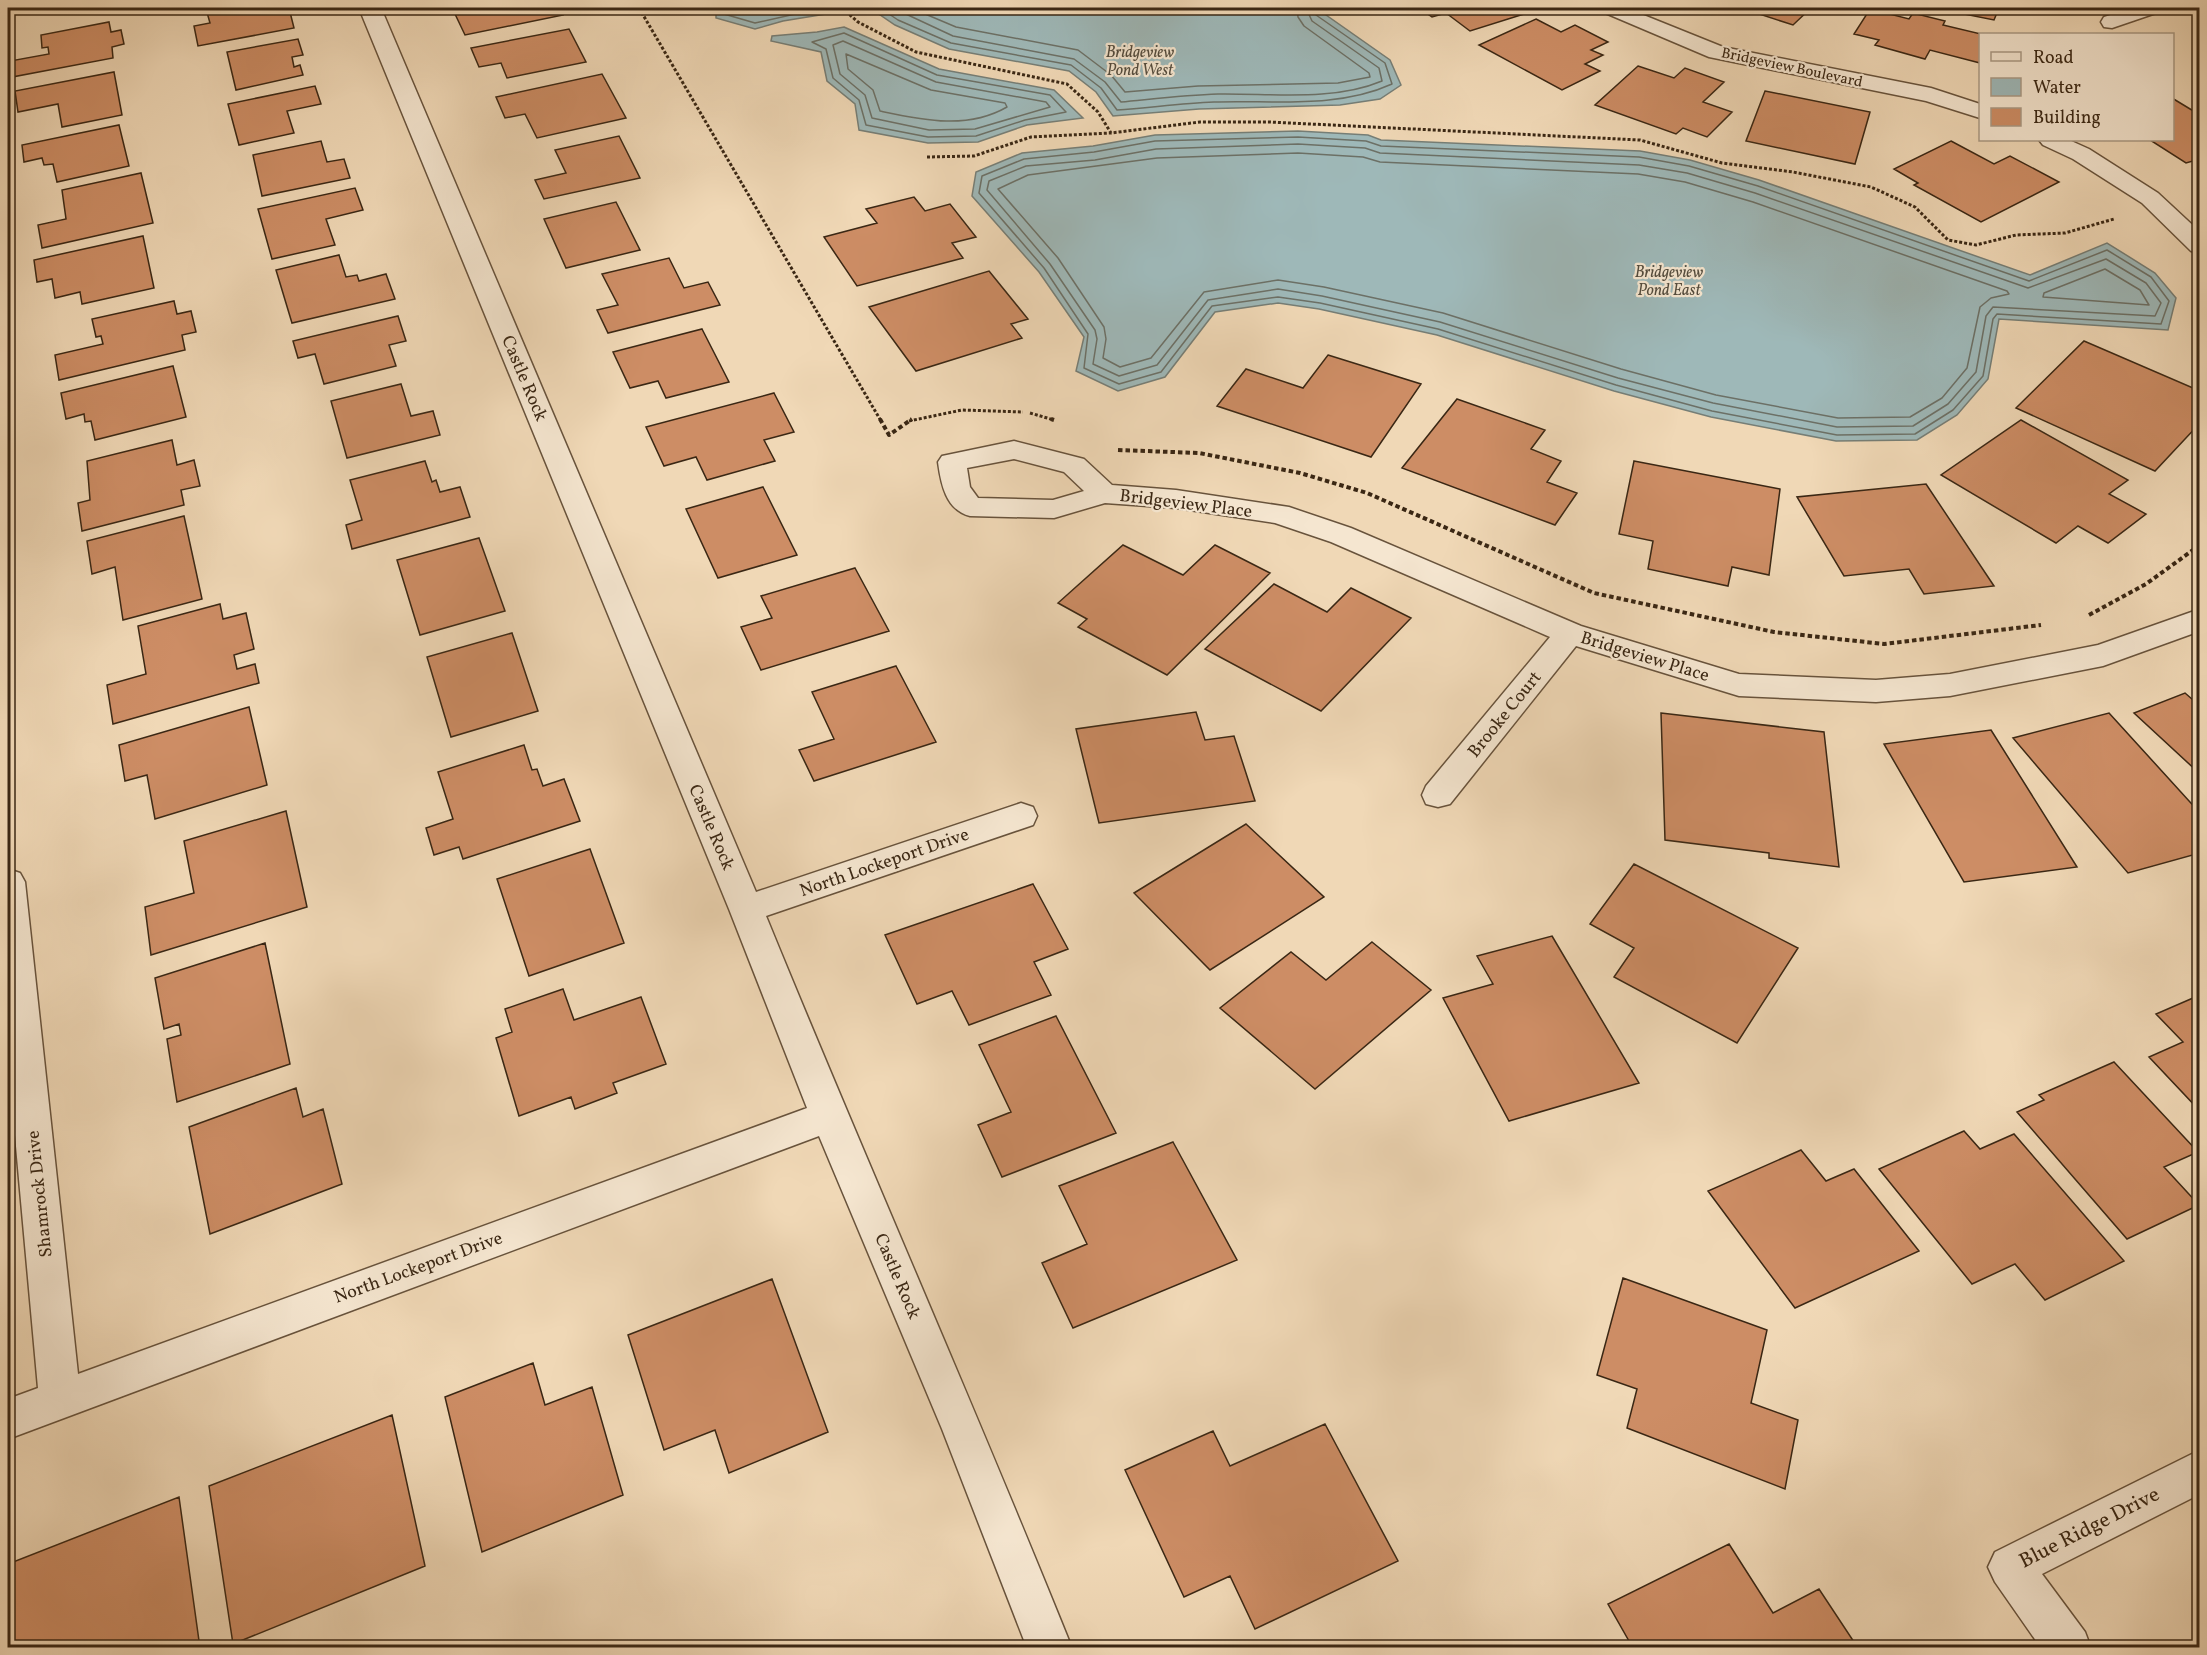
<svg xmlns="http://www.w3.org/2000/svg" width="2207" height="1655" font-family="Vollkorn,serif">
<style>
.water{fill:#9eb8b8;stroke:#767e76;stroke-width:1.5}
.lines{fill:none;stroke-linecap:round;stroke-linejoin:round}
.shore{stroke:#6c7066;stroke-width:1.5}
.building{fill:#cd8d65;stroke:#3a2714;stroke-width:1.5}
.minor-casing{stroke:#68533c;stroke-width:3}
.path-far1{stroke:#3a2714;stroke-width:3;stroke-dasharray:3 2;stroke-linecap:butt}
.path{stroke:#3a2714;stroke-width:4;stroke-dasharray:4.5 3;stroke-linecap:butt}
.minor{fill:#f5e6d0;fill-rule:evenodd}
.labels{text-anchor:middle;stroke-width:4.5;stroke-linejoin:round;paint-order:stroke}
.far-street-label{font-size:15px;fill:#3a2714;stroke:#f5e6d0}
.far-water-label{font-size:16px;font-style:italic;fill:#534b3d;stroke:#f5e6d0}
.street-label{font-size:18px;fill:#3a2714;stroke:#f5e6d0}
.near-street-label{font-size:21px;fill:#3a2714;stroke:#f5e6d0}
</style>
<rect width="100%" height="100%" fill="#f0d8b6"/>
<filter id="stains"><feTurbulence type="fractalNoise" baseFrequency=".00333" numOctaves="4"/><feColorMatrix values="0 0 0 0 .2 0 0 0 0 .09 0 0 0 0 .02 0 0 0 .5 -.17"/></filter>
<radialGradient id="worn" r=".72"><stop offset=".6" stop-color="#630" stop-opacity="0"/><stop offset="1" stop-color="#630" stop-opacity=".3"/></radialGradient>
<path class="water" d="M 716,8 L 826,8 L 832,13 L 783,21 L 755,29 L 716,18 Z
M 870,8 L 1316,8 L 1390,60 L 1401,85 L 1380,99 L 1340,105 L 1199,109 L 1113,116 L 1096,92 L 1069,71 L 949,49 L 895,25 Z
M 844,27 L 939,69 L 1054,90 L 1083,118 L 1027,125 L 978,142 L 928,143 L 859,130 L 855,104 L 827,81 L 821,52 L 771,41 L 772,36 L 817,32 Z
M 1298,131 L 1368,135 L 1381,140 L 1640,151 L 1690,160 L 1759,180 L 2030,275 L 2107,243 L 2155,273 L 2176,298 L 2168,330 L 1999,319 L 1988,379 L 1957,415 L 1917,440 L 1836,441 L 1711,417 L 1614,391 L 1437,335 L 1319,309 L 1278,303 L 1215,312 L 1165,377 L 1118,391 L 1076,371 L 1084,337 L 1039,272 L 972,196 L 976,172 L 1022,153 L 1093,146 L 1155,135 Z"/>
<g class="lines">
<path class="shore" d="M 722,8 L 724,14 L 755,23 L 822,8
M 880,8 L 898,20 L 951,43 L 1071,65 L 1101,88 L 1117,110 C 1149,108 1181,103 1214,102 C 1273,100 1337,109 1392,84 L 1385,63 L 1316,15 L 1313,8
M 893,8 L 953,36 L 1074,59 L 1105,82 L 1121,102 C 1153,99 1185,95 1218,94 C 1270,93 1332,102 1382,81 L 1379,68 L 1312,21 L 1306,8
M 911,8 L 956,27 L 1078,50 L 1111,75 L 1125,92 L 1198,86 L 1338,83 L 1370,77 L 1369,73 L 1304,26 L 1298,17 L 1297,8
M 844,33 L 937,75 L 1050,95 L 1066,112 L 1025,120 L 976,136 L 928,137 L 866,125 L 859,100 L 833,78 L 826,49 L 812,42 Z
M 843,41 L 936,82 L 1046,102 L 1050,107 L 975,129 L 929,130 L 872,118 L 865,95 L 840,74 L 833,45 Z
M 846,54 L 931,90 L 1005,103 L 1007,107 C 967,130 923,120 880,111 L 873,90 L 848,69 Z
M 1298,137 L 1366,141 L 1381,146 L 1639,157 L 1689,166 L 1758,186 L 2029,281 L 2107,250 L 2151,277 L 2169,301 L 2161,324 L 1997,314 L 1993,319 L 1983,376 L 1953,410 L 1915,434 L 1837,435 L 1712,411 L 1616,385 L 1438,329 L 1320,303 L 1278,297 L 1212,306 L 1161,372 L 1119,384 L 1084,368 L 1088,334 L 1044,268 L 979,193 L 982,176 L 1024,159 L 1094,152 L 1155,141 Z
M 1298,144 L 1365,148 L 1380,153 L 1639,165 L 1687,173 L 1755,193 L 2028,288 L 2106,259 L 2146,283 L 2161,303 L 2155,316 L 1993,307 L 1986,316 L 1976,372 L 1948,404 L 1913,426 L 1837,427 L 1713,403 L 1618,378 L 1440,322 L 1322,296 L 1278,289 L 1208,300 L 1157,365 L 1119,376 L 1093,364 L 1097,339 L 1095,330 L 1050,264 L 987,190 L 989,181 L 1026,166 L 1095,160 L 1156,149 Z
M 1298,153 L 1363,157 L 1380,162 L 1638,174 L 1685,182 L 1753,202 L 2007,291 L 2009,294 L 1991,298 L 1980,307 L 1967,368 L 1942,398 L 1910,417 L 1838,418 L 1716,395 L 1621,369 L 1443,313 L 1324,287 L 1278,280 L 1204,292 L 1151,358 L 1120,367 L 1103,358 L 1106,339 L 1104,327 L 1058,258 L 998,189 L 1028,175 L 1157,158 Z
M 2105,269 L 2140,290 L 2149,305 L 2043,297 L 2044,293 Z"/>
</g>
<path class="building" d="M 215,8 L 272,8 L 273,10 L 289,8 L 294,28 L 198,46 L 194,26 L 210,23 L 206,9 Z
M 478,8 L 559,8 L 563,15 L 465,35 L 455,14 Z
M 1419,8 L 1514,8 L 1524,14 L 1470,31 L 1446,13 L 1432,17 Z
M 1750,8 L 1811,8 L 1793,25 L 1747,10 Z
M 1934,8 L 1999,8 L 1994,20 Z
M 1870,9 L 1909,19 L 1913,13 L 1945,21 L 1943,25 L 1981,34 L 1980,63 L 1930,50 L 1925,59 L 1875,45 L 1879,40 L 1854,34 Z
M 1536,19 L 1561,32 L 1575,25 L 1608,42 L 1591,50 L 1603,55 L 1585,64 L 1600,71 L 1562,90 L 1479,45 Z
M 109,22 L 111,32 L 121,30 L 124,44 L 112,47 L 113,58 L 12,77 L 10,61 L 49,54 L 48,47 L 42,48 L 41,35 Z
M 569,29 L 586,62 L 507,78 L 501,63 L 479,67 L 471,48 Z
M 298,39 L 303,55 L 292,57 L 294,67 L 300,65 L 303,75 L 236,90 L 227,52 Z
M 1638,66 L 1674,78 L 1685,68 L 1724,82 L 1703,102 L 1732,112 L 1707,137 L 1683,128 L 1676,134 L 1595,105 Z
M 114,72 L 122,115 L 62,127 L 58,104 L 18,112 L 15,91 Z
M 602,74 L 626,118 L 537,138 L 525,114 L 505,118 L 496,97 Z
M 315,86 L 321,104 L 287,111 L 294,133 L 239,145 L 228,104 Z
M 1765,91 L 1870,112 L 1855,164 L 1746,141 Z
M 2172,98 L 2200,115 L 2200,159 L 2186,163 L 2150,140 L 2172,140 Z
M 119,125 L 129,166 L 57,182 L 53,164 L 44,165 L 42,158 L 24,162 L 22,145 Z
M 619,136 L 640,178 L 544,199 L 535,180 L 566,173 L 555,150 Z
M 321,141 L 327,162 L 344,159 L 350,178 L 262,196 L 253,155 Z
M 1951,141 L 1994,164 L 2010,156 L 2059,182 L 1981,222 L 1914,185 L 1918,183 L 1894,169 Z
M 141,173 L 153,223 L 42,248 L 38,225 L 66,219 L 62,190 Z
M 355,188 L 363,210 L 326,219 L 335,245 L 272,259 L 258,209 Z
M 914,197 L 925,211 L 950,204 L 976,237 L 952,243 L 963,258 L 857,286 L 824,237 L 877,223 L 866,209 Z
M 616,202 L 640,250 L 566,268 L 544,219 Z
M 143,236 L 154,288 L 82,304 L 80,292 L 55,298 L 52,279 L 37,282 L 34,260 Z
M 339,255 L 346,277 L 357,275 L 359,281 L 386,274 L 395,299 L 292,323 L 276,270 Z
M 669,258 L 684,288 L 708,282 L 720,305 L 608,333 L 597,310 L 618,305 L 602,274 Z
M 989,271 L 1028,319 L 1011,324 L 1022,338 L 916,371 L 869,307 Z
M 174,301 L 177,314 L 191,311 L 196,332 L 182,335 L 185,350 L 59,380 L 55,355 L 103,344 L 101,336 L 96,337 L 92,319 Z
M 398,316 L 406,341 L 389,345 L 396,366 L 324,384 L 315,354 L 298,358 L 293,341 Z
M 702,329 L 729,382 L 666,398 L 658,381 L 630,388 L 613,352 Z
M 2084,341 L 2200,391 L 2200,423 L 2155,471 L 2016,408 Z
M 1328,355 L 1421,384 L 1371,457 L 1217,406 L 1246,369 L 1303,388 Z
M 173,366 L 186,417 L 95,440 L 91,421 L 85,422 L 84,414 L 66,419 L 61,393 Z
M 401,384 L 411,416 L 433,411 L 440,435 L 347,458 L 331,401 Z
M 774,393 L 794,432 L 764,440 L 775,461 L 707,480 L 696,457 L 664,466 L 646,427 Z
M 1457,399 L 1545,430 L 1531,449 L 1561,461 L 1547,482 L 1577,493 L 1555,525 L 1402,468 Z
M 2021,420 L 2128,480 L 2109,494 L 2146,514 L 2108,543 L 2078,526 L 2056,543 L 1941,475 Z
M 172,440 L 177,465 L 194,460 L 200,486 L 181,490 L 184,505 L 82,531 L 78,503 L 90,500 L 87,461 Z
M 425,461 L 432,482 L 436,480 L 440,492 L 460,487 L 470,517 L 352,549 L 346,525 L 362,520 L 350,480 Z
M 1634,461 L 1780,489 L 1769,575 L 1732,567 L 1728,586 L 1648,569 L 1653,541 L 1619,534 Z
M 1926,484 L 1994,586 L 1924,594 L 1909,569 L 1844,576 L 1797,497 Z
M 763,487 L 797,555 L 718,578 L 686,509 Z
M 184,516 L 202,599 L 123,620 L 115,567 L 92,574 L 87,541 Z
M 479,538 L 505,611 L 420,635 L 397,560 Z
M 1123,545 L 1183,575 L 1215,545 L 1270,573 L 1167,675 L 1078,627 L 1087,619 L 1058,603 Z
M 855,568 L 889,631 L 761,670 L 741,627 L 772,618 L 761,596 Z
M 1274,584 L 1327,612 L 1351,588 L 1411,618 L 1321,711 L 1205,649 Z
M 220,604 L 223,619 L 246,613 L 254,649 L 234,655 L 237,669 L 255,664 L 259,683 L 113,724 L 107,685 L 146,674 L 138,626 Z
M 512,633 L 538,711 L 451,737 L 427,657 Z
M 896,666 L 936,742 L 814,781 L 799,750 L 834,739 L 812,692 Z
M 2185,693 L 2200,706 L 2200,774 L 2134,713 Z
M 249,707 L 267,785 L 155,819 L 147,775 L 125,781 L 119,745 Z
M 1196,712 L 1205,740 L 1234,736 L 1255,801 L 1099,823 L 1076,729 Z
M 1661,713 L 1824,732 L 1839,867 L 1769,858 L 1769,853 L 1665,840 Z
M 2109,713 L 2200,813 L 2200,853 L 2128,873 L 2013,738 Z
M 1991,730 L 2077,867 L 1964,882 L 1884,744 Z
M 524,745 L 532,770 L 537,769 L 543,786 L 564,779 L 580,821 L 463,859 L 459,847 L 434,855 L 426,828 L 453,819 L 438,772 Z
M 286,811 L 307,907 L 151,955 L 145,907 L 194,893 L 184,841 Z
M 1246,824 L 1324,897 L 1210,970 L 1134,893 Z
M 590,849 L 624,943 L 529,976 L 497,879 Z
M 1634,864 L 1798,948 L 1737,1043 L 1614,977 L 1634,948 L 1590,924 Z
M 1033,884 L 1068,949 L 1034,962 L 1051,995 L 969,1025 L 952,991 L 917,1004 L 885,935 Z
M 1552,936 L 1639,1083 L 1509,1121 L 1443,998 L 1493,984 L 1477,956 Z
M 1372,942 L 1431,990 L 1315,1089 L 1220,1008 L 1291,952 L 1326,980 Z
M 265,943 L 290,1064 L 177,1102 L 167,1039 L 181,1035 L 179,1024 L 164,1029 L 155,978 Z
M 563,989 L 574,1020 L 641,997 L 666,1064 L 613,1083 L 617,1093 L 575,1109 L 571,1097 L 519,1116 L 496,1038 L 512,1032 L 505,1009 Z
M 2200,995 L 2200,1111 L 2149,1057 L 2183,1042 L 2156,1014 Z
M 1056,1016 L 1116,1133 L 1002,1177 L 978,1125 L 1011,1112 L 979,1045 Z
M 2114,1062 L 2198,1152 L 2164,1167 L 2199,1205 L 2127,1239 L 2017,1112 L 2044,1100 L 2039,1095 Z
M 296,1088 L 303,1117 L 323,1109 L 342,1184 L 210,1234 L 189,1127 Z
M 1964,1131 L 1980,1149 L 2014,1134 L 2124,1261 L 2045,1300 L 2015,1264 L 1972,1284 L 1879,1169 Z
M 1173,1142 L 1237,1260 L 1073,1328 L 1042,1263 L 1087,1244 L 1059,1186 Z
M 1801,1150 L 1826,1181 L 1854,1169 L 1919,1251 L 1795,1308 L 1708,1191 Z
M 1623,1278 L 1767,1330 L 1751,1403 L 1798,1420 L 1785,1489 L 1627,1428 L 1637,1389 L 1597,1375 Z
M 772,1279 L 828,1432 L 729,1473 L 715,1430 L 664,1450 L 628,1335 Z
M 533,1363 L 545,1405 L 592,1387 L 623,1495 L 482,1552 L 445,1397 Z
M 392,1415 L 425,1566 L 233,1644 L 209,1486 Z
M 1325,1424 L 1398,1561 L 1255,1629 L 1230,1576 L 1184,1597 L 1125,1470 L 1213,1431 L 1230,1466 Z
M 179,1497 L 200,1648 L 8,1648 L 8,1564 Z
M 1729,1544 L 1773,1613 L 1819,1589 L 1858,1648 L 1633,1648 L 1608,1604 Z"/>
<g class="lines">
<defs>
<path id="minor" d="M 359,8 L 381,8 L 756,892 L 1021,803 L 1033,807 L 1037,816 L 1033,825 L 766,916 C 866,1161 973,1402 1072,1648 L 1027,1648 L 942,1429 L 819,1136 L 8,1439 L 8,1399 L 38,1388 L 8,1058 L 8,869 L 20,873 L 25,882 L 78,1374 L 807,1108 L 729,909 Z
M 1599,8 L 1626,8 L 1723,47 L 1931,88 L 1980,104 L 1980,118 L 1926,101 L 1709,57 L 1603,12 Z
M 2133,8 L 2163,8 L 2159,12 L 2112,28 L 2104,27 L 2101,22 L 2104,17 Z
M 2039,140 L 2069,140 L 2089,149 L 2158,193 L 2200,232 L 2200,253 L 2191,251 L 2142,203 L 2073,159 L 2043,145 Z
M 1014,441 L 1084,459 L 1112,485 L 1176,490 L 1289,507 L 1351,528 L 1581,626 L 1739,674 L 1876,680 L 1950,674 L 2098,645 L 2200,609 L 2200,631 L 2103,666 L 1950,696 L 1876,702 L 1739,696 L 1576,646 L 1450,804 L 1438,807 L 1426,804 L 1422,795 L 1426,786 L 1550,637 L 1331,542 L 1275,523 L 1176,508 L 1105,503 L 1054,518 L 970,516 C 946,510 941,484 938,462 L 942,456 ZM 1014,459 L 1064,472 L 1084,491 L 1053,500 L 978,498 L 970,487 L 967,468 Z
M 2200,1450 L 2200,1494 L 2042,1574 L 2085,1632 L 2091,1648 L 2041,1648 L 1995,1582 L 1988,1567 L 1995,1552 Z"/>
</defs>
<use href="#minor" class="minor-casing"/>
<path class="path-far1" d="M 639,8 L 881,421
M 842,8 L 858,22 L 916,52 L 1067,84 L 1098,112 L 1111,133 L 1200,122 L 1269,122 L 1640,140 L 1722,163 L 1793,172 L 1871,187 L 1915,207 L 1948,240 L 1976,245 L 2016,235 L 2065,233 L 2114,219
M 927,157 L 974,156 L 1031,137 L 1111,133
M 1030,413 L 1054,420
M 909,421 L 962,410 L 1023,412"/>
<path class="path" d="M 880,419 L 889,435 L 912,419
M 1051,419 L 1054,420
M 1118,450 L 1199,453 L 1300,473 L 1367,493 L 1594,593 L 1774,632 L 1884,644 L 2041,625
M 2089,615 L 2146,584 L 2200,545"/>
<use href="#minor" class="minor"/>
</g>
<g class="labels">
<g class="far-street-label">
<text transform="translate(1792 67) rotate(12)" y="5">Bridgeview Boulevard</text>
</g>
<g class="far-water-label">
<text x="1140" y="57">Bridgeview<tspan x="1140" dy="18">Pond West</tspan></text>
<text x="1669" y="277">Bridgeview<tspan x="1669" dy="18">Pond East</tspan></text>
</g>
<g class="street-label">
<text transform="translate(525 378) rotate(67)" y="6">Castle Rock</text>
<text transform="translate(1186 503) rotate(7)" y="6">Bridgeview Place</text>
<text transform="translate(1645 656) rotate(17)" y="6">Bridgeview Place</text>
<text transform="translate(1504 714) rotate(-51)" y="6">Brooke Court</text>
<text transform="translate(712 827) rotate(67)" y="6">Castle Rock</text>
<text transform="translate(884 862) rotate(-19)" y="6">North Lockeport Drive</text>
<text transform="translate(39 1194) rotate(-96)" y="6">Shamrock Drive</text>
<text transform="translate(418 1267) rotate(-20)" y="6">North Lockeport Drive</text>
<text transform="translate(898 1276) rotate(67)" y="6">Castle Rock</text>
</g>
<g class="near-street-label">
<text transform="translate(2089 1527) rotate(-27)" y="7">Blue Ridge Drive</text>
</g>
</g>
<rect width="2207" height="1655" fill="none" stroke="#f0d8b6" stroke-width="30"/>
<rect x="9" y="9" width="2189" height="1637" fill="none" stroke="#3a2714" stroke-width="3"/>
<rect x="15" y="15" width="2177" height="1625" fill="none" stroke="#3a2714" stroke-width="1.5"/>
<rect x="1979" y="33" width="195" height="108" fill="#f5e6d0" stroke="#aa9a85" stroke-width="1.5"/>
<rect x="1991" y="52" width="30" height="9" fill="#f5e6d0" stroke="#aa9a85" stroke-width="1.5"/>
<text x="2033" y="63" font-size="18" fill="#3a2714">Road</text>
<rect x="1991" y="78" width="30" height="18" fill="#9eb8b8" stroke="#aa9a85" stroke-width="1.5"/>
<text x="2033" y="93" font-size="18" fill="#3a2714">Water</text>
<rect x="1991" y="108" width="30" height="18" fill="#cd8d65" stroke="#aa9a85" stroke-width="1.5"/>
<text x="2033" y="123" font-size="18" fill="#3a2714">Building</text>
<rect width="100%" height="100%" filter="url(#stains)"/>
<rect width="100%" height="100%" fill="url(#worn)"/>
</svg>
